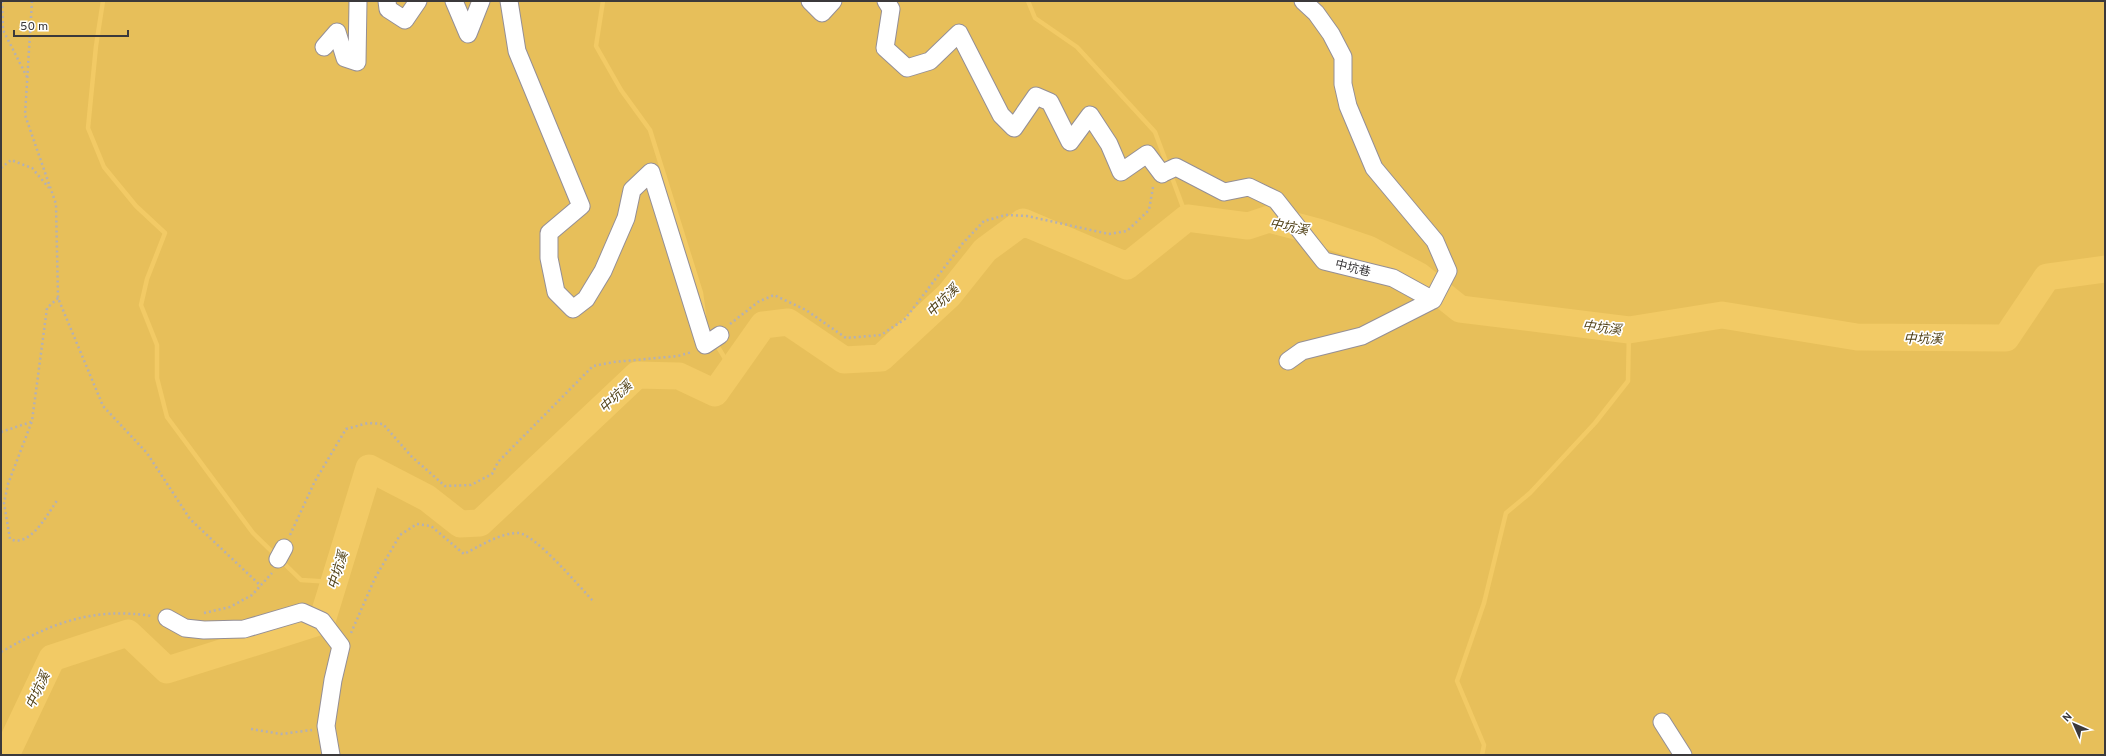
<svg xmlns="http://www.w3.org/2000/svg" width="2106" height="756" font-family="Overpass,'Noto Sans TC',sans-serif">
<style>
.forest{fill:#e7bf5a}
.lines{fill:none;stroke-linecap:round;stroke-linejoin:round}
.stream{stroke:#f2ca65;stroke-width:4.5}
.river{stroke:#f2ca65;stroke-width:27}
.minor-casing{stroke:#958f95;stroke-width:19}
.path{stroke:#b4b0b4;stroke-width:2.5;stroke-dasharray:2 3;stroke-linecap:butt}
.minor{stroke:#fff;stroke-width:17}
.labels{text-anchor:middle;stroke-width:3.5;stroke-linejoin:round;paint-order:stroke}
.street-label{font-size:12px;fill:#3b393b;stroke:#fff}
.water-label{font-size:13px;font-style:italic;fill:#504016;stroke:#fff}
</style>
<rect width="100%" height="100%" fill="#fef8fe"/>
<path class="forest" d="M 1,1 L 2105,1 L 2105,755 L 1,755 Z"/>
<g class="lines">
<path class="stream" d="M 103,1 L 96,46 L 88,128 L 104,167 L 136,206 L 165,233 L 147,279 L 141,305 L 157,345 L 157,378 L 167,417 L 253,533 L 301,580 L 333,582
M 603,1 L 596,46 L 621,90 L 650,130 L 701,293 L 704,315
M 1028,1 L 1035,18 L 1077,47 L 1155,132 L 1187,218
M 715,342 L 732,370
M 1482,755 L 1484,745 L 1457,681 L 1484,603 L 1506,513 L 1530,493 L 1595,423 L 1628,381 L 1629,330"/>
<path class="river" d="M 6,755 L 52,658 L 128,633 L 167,670 L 322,621 L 369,468 L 427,498 L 460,524 L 480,523 L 637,375 L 679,376 L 715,393 L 763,325 L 788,322 L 844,360 L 881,358 L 949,295 L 985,250 L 1023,222 L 1127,266 L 1187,218 L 1248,226 L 1269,219 L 1318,232 L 1368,249 L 1419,276 L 1460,309 L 1629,330 L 1722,315 L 1857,337 L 2006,338 L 2047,277 L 2105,269"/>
<defs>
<path id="minor" d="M 387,1 L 388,9 L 405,20 L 418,1
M 454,1 L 468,34 L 481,1
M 509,1 L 517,51 L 581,206 L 549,233 L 549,258 L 556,292 L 573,309 L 586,299 L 603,271 L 626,218 L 632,190 L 651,172 L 705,345 L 720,335
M 810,1 L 822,13 L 833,1
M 886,1 L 891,9 L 885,48 L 907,68 L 930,61 L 959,33 L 1001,115 L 1014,128 L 1036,96 L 1050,102 L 1070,142 L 1090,115 L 1109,144 L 1121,172 L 1147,154 L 1162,174
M 324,47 L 337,32 L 345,58 L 357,62 L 358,1
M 1163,173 L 1176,167 L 1224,192 L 1249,187 L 1276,200 L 1324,261 L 1393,278 L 1433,300
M 1288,361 L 1302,351 L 1362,336 L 1433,300 L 1448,271 L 1435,241 L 1374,168 L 1348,106 L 1343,84 L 1343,57 L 1331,34 L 1316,13 L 1303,1
M 278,559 L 284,548
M 167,618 L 185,628 L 204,630 L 244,629 L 302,612 L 322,621 L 341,646 L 333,680 L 326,726 L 331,755
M 1662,722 L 1683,755"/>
</defs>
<use href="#minor" class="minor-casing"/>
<path class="path" d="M 2,1 L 3,30 L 27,77
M 32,1 L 25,115 L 56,204 L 58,298 L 103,406 L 147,453 L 190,519 L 261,586
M 1,168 L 11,160 L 32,168 L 49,188
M 58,298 L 47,308 L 32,421 L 8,484 L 4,503 L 10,539 C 31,548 48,513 58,499
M 730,324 L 758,302 L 774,295 L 806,310 L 846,338 L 881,335 L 905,319 L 963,243 L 984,221 L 1006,215 L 1027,216 L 1109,234 L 1127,231 L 1149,210 L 1153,187
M 1,432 L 31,422
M 290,535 L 315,481 L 346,429 L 368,423 L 383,424 L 412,457 L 445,486 L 471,485 L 492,474 L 498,462 L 593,366 L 614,362 L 678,356 L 692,352
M 204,613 L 230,607 L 252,595 L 272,573
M 351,633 L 375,578 L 400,535 L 417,524 L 431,526 L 464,554 C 480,546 500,533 518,533 C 534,533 580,587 593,601
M 1,652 C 52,623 92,607 152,616
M 251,729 L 281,734 L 312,730"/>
<use href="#minor" class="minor"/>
</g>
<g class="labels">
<g class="street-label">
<text transform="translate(1353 268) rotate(14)" y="4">中坑巷</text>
</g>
<g class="water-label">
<text transform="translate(1289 226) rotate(11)" y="5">中坑溪</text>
<text transform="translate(942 300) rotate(-45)" y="5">中坑溪</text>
<text transform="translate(1602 327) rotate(7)" y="5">中坑溪</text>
<text transform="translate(1923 338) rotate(1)" y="5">中坑溪</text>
<text transform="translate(615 396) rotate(-43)" y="5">中坑溪</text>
<text transform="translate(337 570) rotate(-73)" y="5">中坑溪</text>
<text transform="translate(37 690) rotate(-65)" y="5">中坑溪</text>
</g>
</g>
<rect width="2106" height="756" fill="none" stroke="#3b393b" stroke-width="4"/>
<g transform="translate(2074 724) rotate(315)" stroke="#ffffff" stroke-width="3" paint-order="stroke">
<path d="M0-3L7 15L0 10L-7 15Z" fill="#3b393b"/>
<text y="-6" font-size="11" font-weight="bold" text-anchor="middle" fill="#3b393b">N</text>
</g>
<path d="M14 30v6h114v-6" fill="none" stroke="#3b393b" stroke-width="2"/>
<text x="20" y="30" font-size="12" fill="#3b393b" stroke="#ffffff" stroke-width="3" paint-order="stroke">50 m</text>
</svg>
